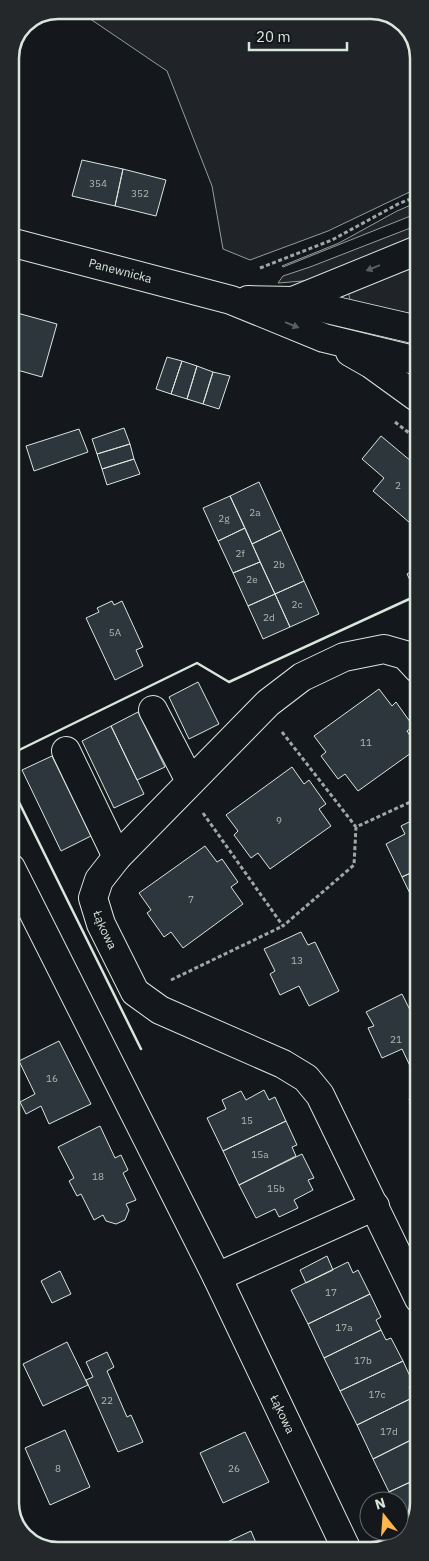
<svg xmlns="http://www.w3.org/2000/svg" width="429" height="1561" font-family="'IBM Plex Sans',sans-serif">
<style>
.green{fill:#202428;stroke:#939e99}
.building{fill:#2c363c;stroke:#d8e6dc}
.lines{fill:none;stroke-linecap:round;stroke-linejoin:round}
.minor-casing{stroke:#d8e6dc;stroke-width:30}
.path{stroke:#9da8a2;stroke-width:3;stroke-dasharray:4 2.5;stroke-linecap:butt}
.minor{stroke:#14181c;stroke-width:28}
.wall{stroke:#d8e6dc;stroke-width:2.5}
.oneway{fill:#59605f}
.labels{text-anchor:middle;stroke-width:4;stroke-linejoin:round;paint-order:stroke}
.number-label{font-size:10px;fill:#adbab4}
.street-label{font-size:12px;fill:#d8e6dc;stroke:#14181c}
.rim{fill:none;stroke:#d8e6dc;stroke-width:2.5}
</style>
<rect width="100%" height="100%" fill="#14181c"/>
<path class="green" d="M 77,10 L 377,10 L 403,22 L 418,48 L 418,188 L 328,231 L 250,260 L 223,249 L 212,186 L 167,71 Z
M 418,202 L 418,213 L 283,267 L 282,266 L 339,243 L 397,211 Z
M 418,225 L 418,237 L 311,279 L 303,281 L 278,283 L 283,276 L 310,267 Z
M 418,262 L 418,319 L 353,303 C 349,298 348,296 350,291 Z"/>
<path class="building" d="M 10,154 L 15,164 L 10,167 Z
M 82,160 L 123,169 L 115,206 L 72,196 Z
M 123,169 L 166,180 L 156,216 L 115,206 Z
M 10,311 L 57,324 L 42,377 L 10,368 Z
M 167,357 L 182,361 L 171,394 L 156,389 Z
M 182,361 L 197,366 L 187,399 L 171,394 Z
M 197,366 L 213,372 L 203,404 L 187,399 Z
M 213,372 L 230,376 L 219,409 L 203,404 Z
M 124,428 L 130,444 L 97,454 L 92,439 Z
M 79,429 L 88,452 L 34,471 L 26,446 Z
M 381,436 L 418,467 L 418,514 L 410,523 L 373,491 L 384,478 L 362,459 Z
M 130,444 L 134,459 L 102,469 L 97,454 Z
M 134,459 L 140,474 L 107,485 L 102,469 Z
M 259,482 L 281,530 L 252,544 L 230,496 Z
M 230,496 L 245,528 L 218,541 L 203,508 Z
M 245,528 L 260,562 L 233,573 L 218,541 Z
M 281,530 L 304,581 L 275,594 L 252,544 Z
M 260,562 L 275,594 L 248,606 L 233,573 Z
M 418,567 L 418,596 L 407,574 Z
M 304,581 L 319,614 L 290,627 L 275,594 Z
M 275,594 L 290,627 L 263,639 L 248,606 Z
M 112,601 L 114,605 L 122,601 L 143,647 L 136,650 L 143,666 L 115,680 L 86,618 L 99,612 L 97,608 Z
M 198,682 L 219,724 L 189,739 L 169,697 Z
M 379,689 L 392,706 L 396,702 L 413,726 L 407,731 L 418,748 L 358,791 L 345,774 L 338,779 L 321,756 L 326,752 L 314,736 Z
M 138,712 L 165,767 L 137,780 L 111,726 Z
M 111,726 L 144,794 L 114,808 L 82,741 Z
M 52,756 L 91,836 L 61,851 L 22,770 Z
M 292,767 L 304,784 L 309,780 L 326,804 L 319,809 L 331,826 L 270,869 L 258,853 L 251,858 L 234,835 L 238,831 L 226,815 Z
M 419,817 L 419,869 L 402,877 L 386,844 L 405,834 L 401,826 Z
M 205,846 L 217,862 L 222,859 L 238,882 L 231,887 L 243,904 L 183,948 L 171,932 L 164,937 L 147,913 L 151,910 L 139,893 Z
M 419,869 L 419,910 L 418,910 L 402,877 Z
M 301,932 L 308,945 L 315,942 L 339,991 L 309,1006 L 299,986 L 280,995 L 270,974 L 275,971 L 264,949 Z
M 402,994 L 412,1014 L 419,1011 L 419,1064 L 411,1068 L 402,1049 L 382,1058 L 368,1028 L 374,1026 L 366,1012 Z
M 59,1041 L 91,1104 L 49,1124 L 41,1106 L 26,1114 L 20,1102 L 35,1094 L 19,1061 Z
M 11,1050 L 15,1060 L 11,1062 Z
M 264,1090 L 269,1100 L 275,1097 L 286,1121 L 223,1151 L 207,1118 L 226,1109 L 222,1100 L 241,1091 L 246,1100 Z
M 419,1094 L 419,1132 L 411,1116 L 416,1114 L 409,1099 Z
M 286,1121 L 297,1145 L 292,1147 L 296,1156 L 239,1185 L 223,1151 Z
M 100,1126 L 115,1158 L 121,1155 L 128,1170 L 123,1173 L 136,1200 L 126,1204 L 129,1210 L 125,1220 L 116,1224 L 106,1221 L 103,1215 L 94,1220 L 81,1194 L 77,1196 L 69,1181 L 74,1178 L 58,1147 Z
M 302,1154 L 314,1178 L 308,1180 L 313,1190 L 294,1200 L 298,1208 L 279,1217 L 275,1209 L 256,1218 L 239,1185 Z
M 327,1256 L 333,1270 L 306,1283 L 300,1270 Z
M 348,1262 L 353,1273 L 358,1270 L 370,1294 L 308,1324 L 291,1290 Z
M 60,1271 L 71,1294 L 52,1303 L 41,1281 Z
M 370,1294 L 381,1317 L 376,1320 L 381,1330 L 324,1358 L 308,1324 Z
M 381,1330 L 386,1340 L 391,1338 L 403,1361 L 340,1391 L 324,1358 Z
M 67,1342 L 88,1385 L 43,1406 L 23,1364 Z
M 107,1352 L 114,1367 L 107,1371 L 127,1417 L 131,1415 L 143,1442 L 118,1452 L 86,1380 L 93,1377 L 86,1362 Z
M 403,1361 L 414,1385 L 409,1387 L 414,1397 L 357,1425 L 340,1391 Z
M 414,1397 L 419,1407 L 419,1436 L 373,1459 L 357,1425 Z
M 65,1430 L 90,1487 L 50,1505 L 25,1448 Z
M 245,1432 L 269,1482 L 223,1503 L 200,1453 Z
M 419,1436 L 419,1478 L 389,1492 L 373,1459 Z
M 419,1478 L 419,1503 L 412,1523 L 405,1509 L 399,1512 L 399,1501 L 394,1501 L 389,1492 Z
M 251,1531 L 259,1550 L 228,1550 L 225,1543 Z
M 225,1543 L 228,1550 L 208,1550 Z"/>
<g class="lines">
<defs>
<g id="minor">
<path id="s1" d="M 10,242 L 231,300 L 324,338 L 418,361"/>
<path d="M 248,300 L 293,301 L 418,330"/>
<path d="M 293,301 L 418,250"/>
<path d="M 350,352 L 371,364 L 418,398"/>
<path id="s2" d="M 418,669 L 405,655 L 384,649 L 344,657 L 302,677 L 268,703 L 117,857 L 99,880 L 93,898 L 101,924 L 135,992 L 160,1010 L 283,1064 L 306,1078 L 320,1095 L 419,1299"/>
<path d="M 153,710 L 190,781"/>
<path d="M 66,751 L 117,857"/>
<path id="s3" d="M 11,868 L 217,1277 L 347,1550"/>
<path d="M 217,1277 L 375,1206"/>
</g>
</defs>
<use href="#minor" class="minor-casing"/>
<path class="path" d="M 260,268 L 332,240 L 398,204 L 418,196
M 395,422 L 418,440
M 282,732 L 356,827 L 419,798
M 203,813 L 283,926 L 354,865 L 356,827
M 171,980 L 283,926"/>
<use href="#minor" class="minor"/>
<path class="wall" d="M 10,759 L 13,753 L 197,663 L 229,682 L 418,595
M 10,784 L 141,1049"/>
</g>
<defs><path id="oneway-solid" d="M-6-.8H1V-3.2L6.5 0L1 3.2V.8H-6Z" transform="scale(1.25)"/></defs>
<g class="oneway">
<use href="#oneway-solid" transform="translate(373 268) rotate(158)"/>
<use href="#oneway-solid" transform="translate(292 325) rotate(22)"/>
</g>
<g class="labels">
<g class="number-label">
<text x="98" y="187">354</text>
<text x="140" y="197">352</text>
<text x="398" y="489">2</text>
<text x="255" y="516">2a</text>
<text x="224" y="522">2g</text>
<text x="240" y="557">2f</text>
<text x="279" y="568">2b</text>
<text x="252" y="583">2e</text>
<text x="297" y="608">2c</text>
<text x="269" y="621">2d</text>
<text x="115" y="636">5A</text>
<text x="366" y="746">11</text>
<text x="279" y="824">9</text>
<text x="191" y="903">7</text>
<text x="297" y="964">13</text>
<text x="396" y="1043">21</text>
<text x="52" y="1082">16</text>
<text x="247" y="1124">15</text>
<text x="260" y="1158">15a</text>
<text x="98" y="1180">18</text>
<text x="276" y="1192">15b</text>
<text x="331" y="1296">17</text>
<text x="344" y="1331">17a</text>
<text x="363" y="1364">17b</text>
<text x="377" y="1398">17c</text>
<text x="107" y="1404">22</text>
<text x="389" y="1435">17d</text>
<text x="58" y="1472">8</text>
<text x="234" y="1472">26</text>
</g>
<g class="street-label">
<text dy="4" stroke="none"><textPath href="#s1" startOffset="114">Panewnicka</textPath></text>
<text dy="4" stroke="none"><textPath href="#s2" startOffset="469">Łąkowa</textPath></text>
<text dy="4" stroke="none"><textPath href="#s3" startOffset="610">Łąkowa</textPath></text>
</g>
</g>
<path d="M0 0H429V1561H0ZM58 19H371A39 39 0 0 1 410 58V1503A39 39 0 0 1 371 1542H58A39 39 0 0 1 19 1503V58A39 39 0 0 1 58 19Z" fill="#24282b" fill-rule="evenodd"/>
<path class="rim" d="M58 19H371A39 39 0 0 1 410 58V1503A39 39 0 0 1 371 1542H58A39 39 0 0 1 19 1503V58A39 39 0 0 1 58 19Z"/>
<g transform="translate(384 1516) rotate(343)"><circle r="24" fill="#14181c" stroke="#626a69"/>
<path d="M0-4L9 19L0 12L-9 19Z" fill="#ffb74d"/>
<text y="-8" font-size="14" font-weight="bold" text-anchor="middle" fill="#d8e6dc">N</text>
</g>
<path d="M249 42v8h98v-8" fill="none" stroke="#d8e6dc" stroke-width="2.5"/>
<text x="256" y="42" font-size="15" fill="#d8e6dc" stroke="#14181c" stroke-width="4" paint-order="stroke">20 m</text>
</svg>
